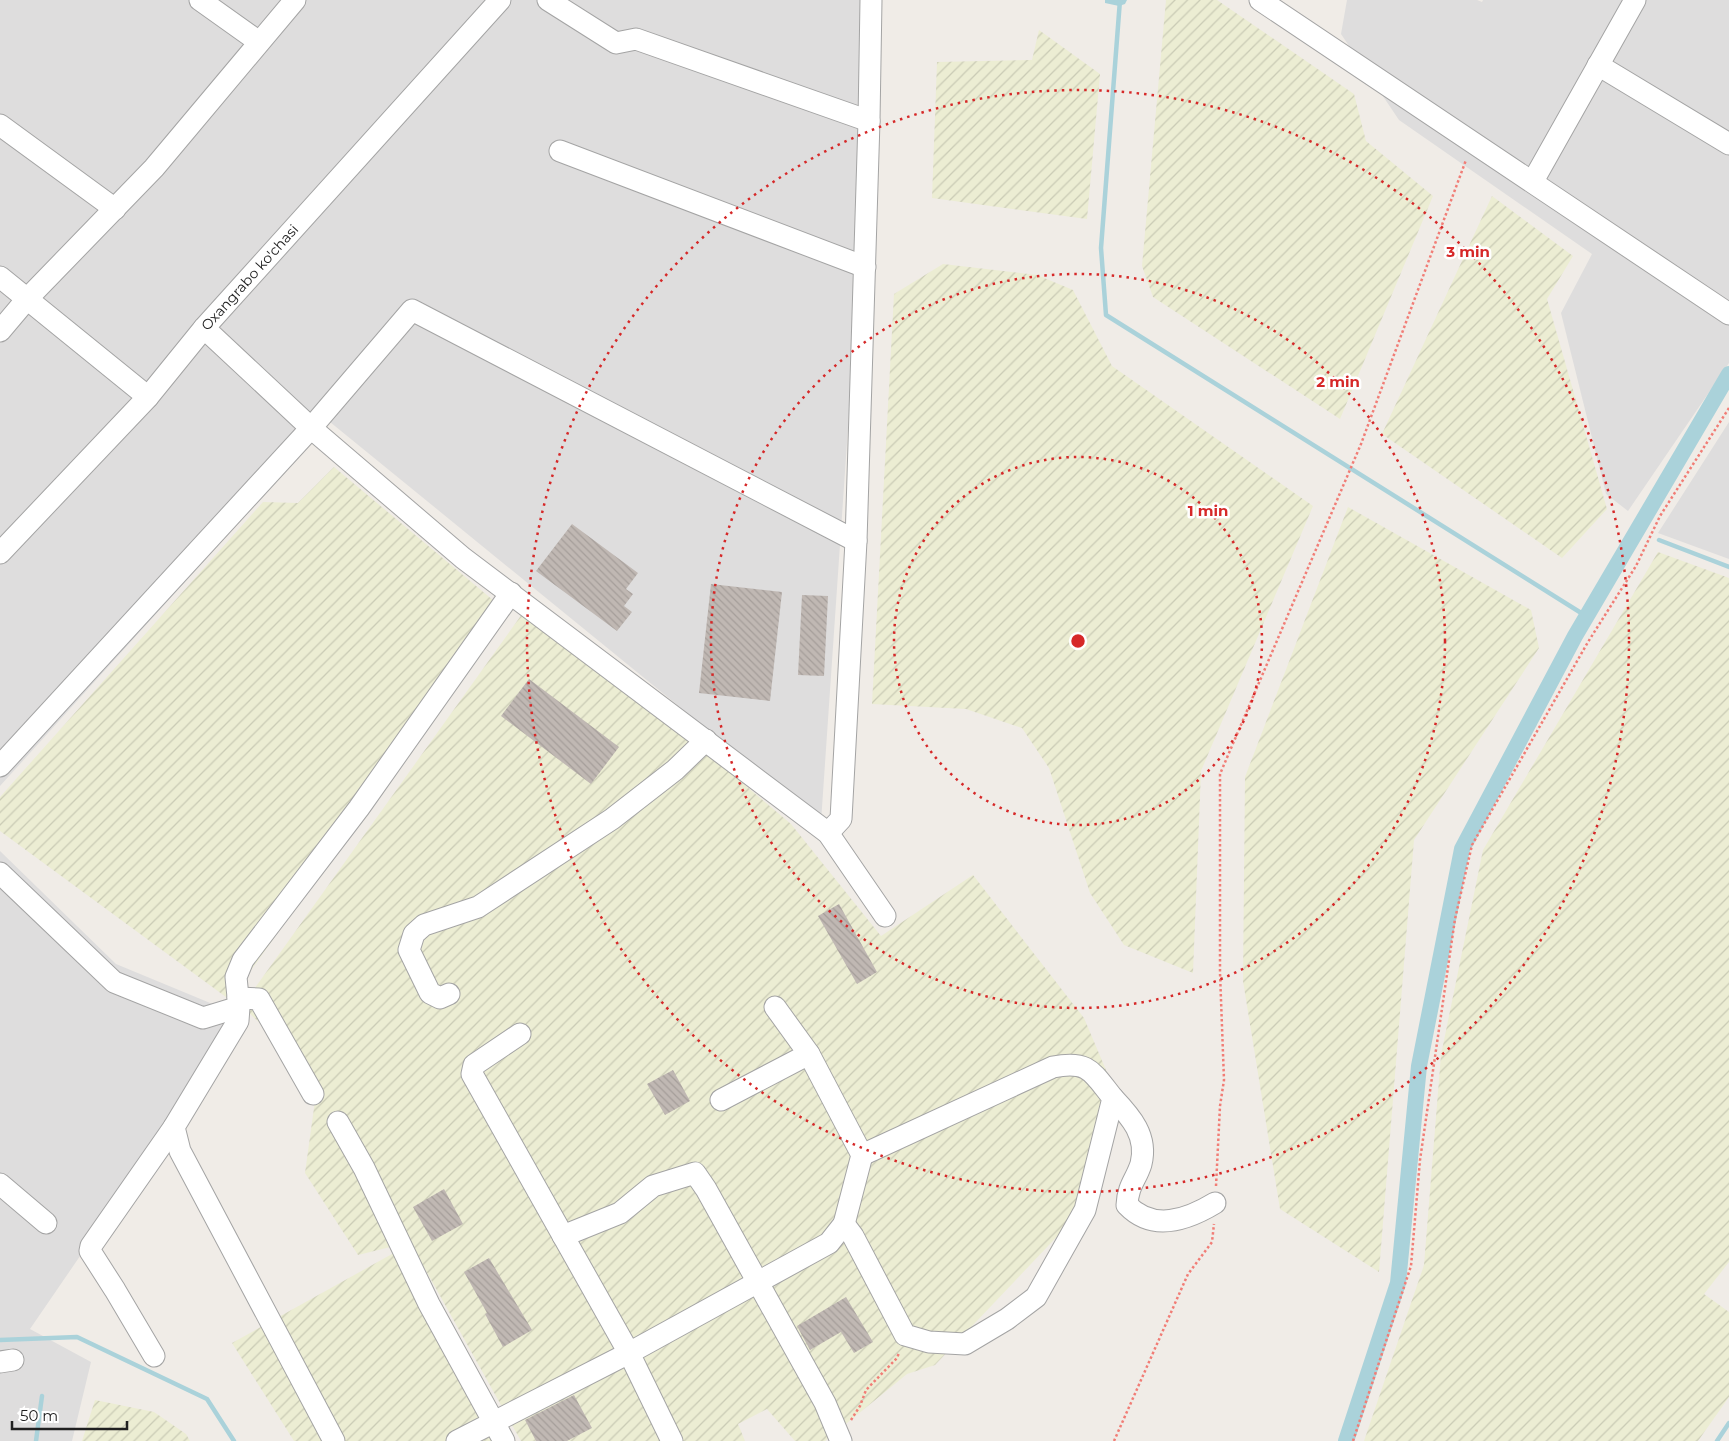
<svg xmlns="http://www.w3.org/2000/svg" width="1729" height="1441" font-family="Montserrat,sans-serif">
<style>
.residential{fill:#dedddd}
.farmland{fill:url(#farmland-furrows)}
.water{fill:#aad2da}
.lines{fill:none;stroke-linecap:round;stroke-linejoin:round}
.stream{stroke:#aad2da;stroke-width:4.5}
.canal{stroke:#aad2da;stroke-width:16}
.building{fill:url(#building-back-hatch)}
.minor-casing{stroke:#a4a4a4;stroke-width:23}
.path{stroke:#f17d76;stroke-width:2.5;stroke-dasharray:2.5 2.5;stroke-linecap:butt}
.minor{stroke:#fff;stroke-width:21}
.ring{fill:none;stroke:#d62828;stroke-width:2.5;stroke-dasharray:2.5 5}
.labels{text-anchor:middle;stroke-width:5;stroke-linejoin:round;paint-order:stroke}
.street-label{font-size:14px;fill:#202020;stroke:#fff}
.centre{fill:#d62828;stroke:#fff;stroke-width:2.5}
.ring-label{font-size:15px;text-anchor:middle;font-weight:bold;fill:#d62828;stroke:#fff;stroke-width:5;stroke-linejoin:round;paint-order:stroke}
</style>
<defs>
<pattern id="farmland-furrows" width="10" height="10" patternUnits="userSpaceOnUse" patternTransform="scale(1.25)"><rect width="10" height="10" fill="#ecedd3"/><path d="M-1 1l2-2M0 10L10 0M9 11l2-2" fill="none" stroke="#cacbb5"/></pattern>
<pattern id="building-back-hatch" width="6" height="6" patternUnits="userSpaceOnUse" patternTransform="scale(1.25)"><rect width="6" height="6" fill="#c0b8b3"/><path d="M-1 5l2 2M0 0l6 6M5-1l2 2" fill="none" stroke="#a59e9a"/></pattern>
</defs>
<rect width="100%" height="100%" fill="#f0ece7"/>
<path class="residential" d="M 0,0 L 869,0 L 869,121 L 821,822 L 330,422 L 0,786 Z
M 1347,0 L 1477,0 L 1482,2 L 1483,0 L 1729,0 L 1729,363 L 1628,511 L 1606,494 L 1561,313 L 1592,254 L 1399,120 L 1341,34 Z
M 1729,422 L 1729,559 L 1658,533 Z
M 0,851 L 116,964 L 244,1017 L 30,1329 L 91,1362 L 72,1441 L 0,1441 Z"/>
<path class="farmland" d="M 1166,0 L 1217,0 L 1354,94 L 1366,141 L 1433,196 L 1340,419 L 1153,297 L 1142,266 Z
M 1039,30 L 1100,74 L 1087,219 L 932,198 L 937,62 L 1032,60 Z
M 1492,196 L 1573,256 L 1547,299 L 1607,509 L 1562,558 L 1382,434 Z
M 943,264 L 1037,275 L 1073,290 L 1112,366 L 1313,506 L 1201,771 L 1193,973 L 1124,945 L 1090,893 L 1049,768 L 1022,728 L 966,709 L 872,704 L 894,294 Z
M 334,467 L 506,611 L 230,1000 L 0,831 L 0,797 L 263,502 L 298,503 Z
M 1348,507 L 1531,610 L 1539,648 L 1414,840 L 1379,1272 L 1280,1209 L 1243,981 L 1245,777 Z
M 1658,552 L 1729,578 L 1729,1262 L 1704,1294 L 1729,1312 L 1729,1397 L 1698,1441 L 1364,1441 L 1424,1265 L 1441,1055 L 1483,850 Z
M 530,603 L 791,824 L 881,936 L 973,875 L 1084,1018 L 1117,1096 L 1087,1205 L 935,1365 L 907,1374 L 825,1441 L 795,1441 L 767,1409 L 738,1424 L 745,1441 L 521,1441 L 410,1242 L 358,1255 L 305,1173 L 318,1079 L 242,1006 Z
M 401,1249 L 512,1441 L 294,1441 L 232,1343 Z
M 95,1400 L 154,1412 L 186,1434 L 190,1441 L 82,1441 Z"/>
<path class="water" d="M 1105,0 L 1127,0 L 1125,4 L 1119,6 L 1105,3 Z"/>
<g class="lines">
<path class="stream" d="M 1120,0 L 1101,248 L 1106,315 L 1586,616
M 1659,540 L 1729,567
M 0,1340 L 77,1337 L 207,1399 L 234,1441
M 36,1441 L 42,1396
M 1717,1441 L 1729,1423"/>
<path class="canal" d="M 1346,1441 L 1398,1283 L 1419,1066 L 1462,849 L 1575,636 L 1729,374"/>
</g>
<path class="building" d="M 572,524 L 638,573 L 626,589 L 633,594 L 624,606 L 632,612 L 617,631 L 536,571 Z
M 711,584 L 782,592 L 770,701 L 699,693 Z
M 802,595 L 828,596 L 824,676 L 798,675 Z
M 529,679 L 619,747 L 591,784 L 501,716 Z
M 839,904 L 877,972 L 857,984 L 818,916 Z
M 673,1070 L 690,1101 L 665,1115 L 647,1084 Z
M 444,1189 L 463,1224 L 432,1241 L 413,1207 Z
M 489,1258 L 532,1330 L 503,1347 L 485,1314 L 487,1313 L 464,1272 Z
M 846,1297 L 873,1342 L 854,1353 L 841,1332 L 810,1350 L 797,1326 Z
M 574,1395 L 592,1428 L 567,1441 L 536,1441 L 525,1420 Z"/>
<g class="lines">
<defs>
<g id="minor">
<path d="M 200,0 L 259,42"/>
<path d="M 548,0 L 616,43 L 636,39 L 869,121"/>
<path d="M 1260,0 L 1729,314"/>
<path d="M 1598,65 L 1729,144"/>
<path d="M 0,125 L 115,209"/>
<path d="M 560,151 L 865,267"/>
<path d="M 1533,181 L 1635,0"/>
<path d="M 0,277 L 148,397"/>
<path d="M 204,328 L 311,428 L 463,558 L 828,833 L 885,916"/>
<path d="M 0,331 L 27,299 L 154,168 L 295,0"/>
<path id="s1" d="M 0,553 L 148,397 L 204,328 L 500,0"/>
<path d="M 0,766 L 311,428 L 412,310 L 856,541"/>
<path d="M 828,833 L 841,819 L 856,541 L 869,121 L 871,0"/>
<path d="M 0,873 L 114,982 L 203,1018 L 239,1007"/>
<path d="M 449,994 L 440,998 L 430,993 L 409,950 L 414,934 L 424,925 L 478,907 L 612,819 L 675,770 L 706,740"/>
<path d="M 238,998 L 259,999 L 313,1094"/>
<path d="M 520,1034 L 474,1065 L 472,1074 L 629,1353 L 672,1441"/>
<path d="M 1113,1098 C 1131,1117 1148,1136 1141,1164 C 1136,1180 1128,1185 1127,1205 C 1153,1232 1187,1220 1215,1203"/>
<path d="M 721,1100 L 809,1054"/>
<path d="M 338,1122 L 364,1168 L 429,1304 L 504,1441"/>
<path d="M 0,1184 L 46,1223"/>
<path d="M 844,1224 L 853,1236 L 905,1335 L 929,1342 L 965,1344 L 1007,1319 L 1036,1297 L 1085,1210 L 1113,1098 C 1092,1072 1089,1060 1053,1067 L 862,1155"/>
<path d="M 563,1236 L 620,1213 L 653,1186 L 695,1173 L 706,1189 L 825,1403 L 841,1441"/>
<path d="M 154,1356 L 115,1290 L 90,1251 L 91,1246 L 174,1127"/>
<path d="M 0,1362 L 13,1360"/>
<path d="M 334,1441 L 180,1151 L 174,1127 L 238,1021 L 239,1007 L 236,977 L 243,960 L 359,808 L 511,593"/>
<path d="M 457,1441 L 629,1353 L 829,1243 L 844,1224 L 862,1155 L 809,1054 L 775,1007"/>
</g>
</defs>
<use href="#minor" class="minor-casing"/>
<path class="path" d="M 1216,1186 L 1220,1106 L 1224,1080 L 1220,973 L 1220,774 L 1361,444 L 1466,160
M 851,1420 L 860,1406 L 866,1390 L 897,1358 L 899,1353
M 1114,1441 L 1188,1274 L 1212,1242 L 1214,1224
M 1353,1441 L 1411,1266 L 1420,1160 L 1455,919 L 1472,845 L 1588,642 L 1636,566 L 1660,516 L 1729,408"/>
<use href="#minor" class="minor"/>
</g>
<g class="ring">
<circle cx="1078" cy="641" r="184"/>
<circle cx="1078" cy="641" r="367"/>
<circle cx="1078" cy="641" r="551"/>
</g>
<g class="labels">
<g class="street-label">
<text dy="5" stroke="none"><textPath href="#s1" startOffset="372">Oxangrabo ko'chasi</textPath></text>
</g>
</g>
<circle cx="1078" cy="641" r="8" class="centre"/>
<g class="ring-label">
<text x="1468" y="257">3 min</text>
<text x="1338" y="387">2 min</text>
<text x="1208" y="516">1 min</text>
</g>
<path d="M12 1421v8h115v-8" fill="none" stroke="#202020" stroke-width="2.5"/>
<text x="20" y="1421" font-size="15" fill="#202020" stroke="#ffffff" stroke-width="4" paint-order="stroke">50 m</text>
</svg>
